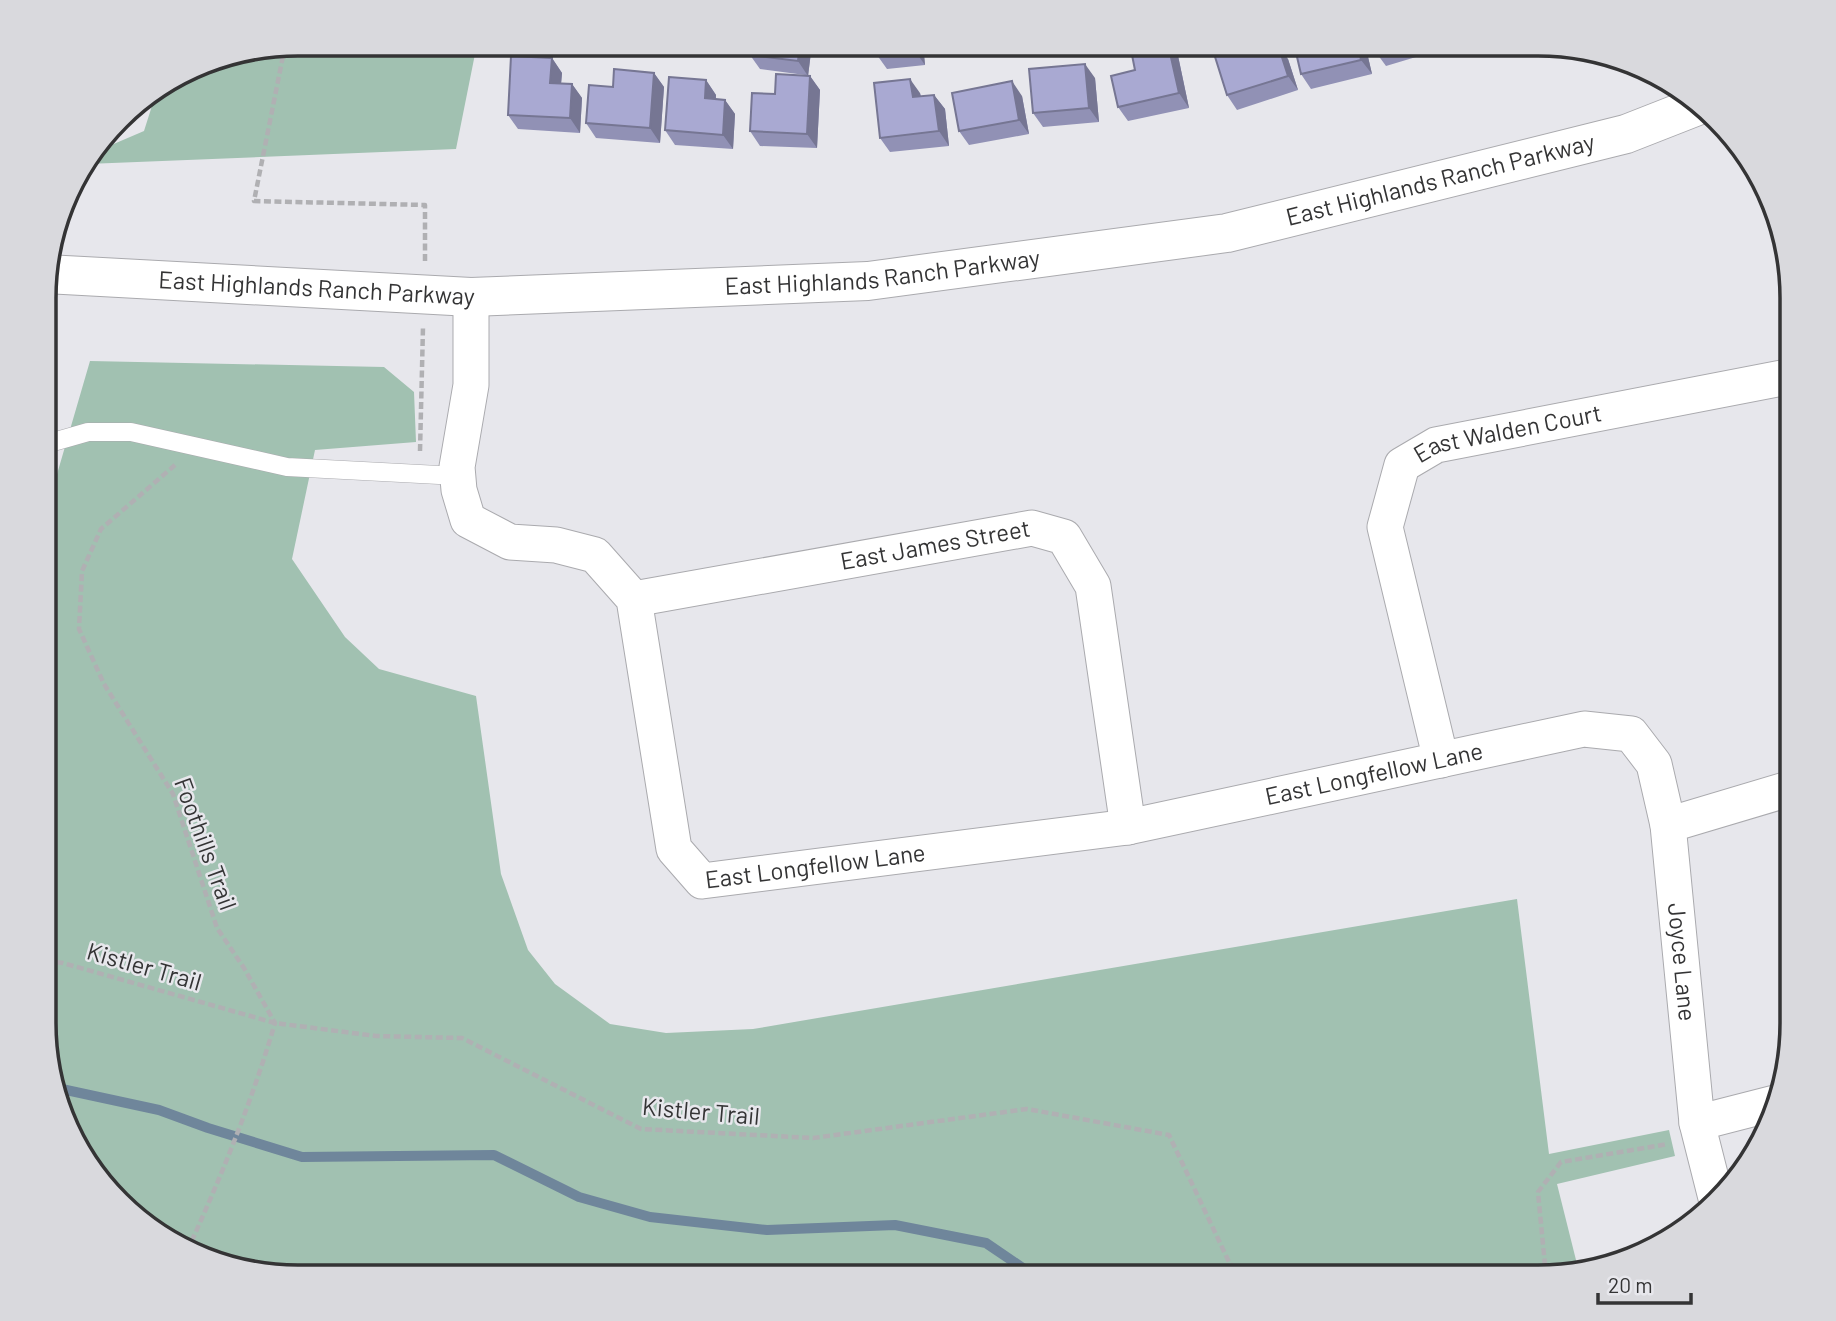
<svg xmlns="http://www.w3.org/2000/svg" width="1836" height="1321" font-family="Barlow,sans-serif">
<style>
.green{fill:#a1c1b1}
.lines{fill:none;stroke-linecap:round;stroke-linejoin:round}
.stream{stroke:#6f869b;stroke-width:10}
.lane-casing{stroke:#aaaaae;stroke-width:19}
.street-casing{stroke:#aaaaae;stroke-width:37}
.primary-casing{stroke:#aaaaae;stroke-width:40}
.path{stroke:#b0b0b3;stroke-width:4.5;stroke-dasharray:7 3.5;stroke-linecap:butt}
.lane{stroke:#fff;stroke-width:18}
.street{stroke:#fff;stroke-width:35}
.primary{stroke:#fff;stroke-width:38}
.wall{fill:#9191b5}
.shaded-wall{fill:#767693}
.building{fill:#a9a9d2;stroke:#767693;stroke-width:2}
.labels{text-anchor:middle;stroke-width:5;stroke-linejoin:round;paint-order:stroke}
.street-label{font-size:24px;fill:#343435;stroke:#e7e7ec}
.rim{fill:none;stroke:#343435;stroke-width:3.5}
</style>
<rect width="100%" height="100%" fill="#e7e7ec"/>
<path class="green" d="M 298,44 L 477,44 L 456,149 L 87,164 L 95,152 L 144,131 L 157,90 L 201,63 Z
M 90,361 L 384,367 L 414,392 L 416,442 L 315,450 L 292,559 L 345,637 L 379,669 L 476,696 L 501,874 L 528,950 L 555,984 L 610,1024 L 666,1033 L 753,1029 L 1517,899 L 1549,1154 L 1669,1130 L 1675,1156 L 1557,1184 L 1578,1268 L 1539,1277 L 282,1277 L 216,1264 L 143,1225 L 78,1150 L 46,1056 L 46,512 Z"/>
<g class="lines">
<path class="stream" d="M 57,1088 L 159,1110 L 208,1128 L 302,1157 L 494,1155 L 579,1197 L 650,1217 L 767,1230 L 895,1225 L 986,1243 L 1036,1277"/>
<defs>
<path id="lane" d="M 46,444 L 88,432 L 131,432 L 287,467 L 458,476"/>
<g id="street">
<path id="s1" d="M 471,297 L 471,385 L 457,467 L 459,490 L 468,520 L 510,542 L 556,545 L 595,555 L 634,599 L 674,849 L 702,881 L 1128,827 L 1584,729 L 1631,734 L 1654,764 L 1668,825 L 1697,1123 L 1716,1198"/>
<path id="s2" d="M 634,599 L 1032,528 L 1064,537 L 1093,586 L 1128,827"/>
<path id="s3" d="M 1441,760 L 1385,527 L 1402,465 L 1436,445 L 1792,376"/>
<path d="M 1668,825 L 1792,788"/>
<path d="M 1697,1123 L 1779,1102"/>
</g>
<g id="primary">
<path id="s4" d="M 46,274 L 471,297 L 868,281 L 1227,233 L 1626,134 L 1700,105"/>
</g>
</defs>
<use href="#lane" class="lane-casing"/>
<use href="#street" class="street-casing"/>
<use href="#primary" class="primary-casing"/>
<path class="path" d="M 285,46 L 254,201 L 425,205 L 425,262
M 420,451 L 423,327
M 175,465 L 101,529 L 82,571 L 79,629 L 104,684 L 173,794 L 217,928 L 244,968 L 275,1023 C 252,1101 222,1175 188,1249
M 46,961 L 63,963 L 275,1023 L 376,1036 L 462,1038 L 641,1129 L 813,1138 L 1027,1109 L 1169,1135 L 1230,1264 L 1250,1277
M 1546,1276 L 1538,1192 L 1561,1162 L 1668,1144"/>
<use href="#lane" class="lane"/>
<use href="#street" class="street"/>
<use href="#primary" class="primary"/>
</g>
<path class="wall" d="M 550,44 L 577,44 L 554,50 Z
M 751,44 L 812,44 L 808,76 L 810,76 L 820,90 L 817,148 L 760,146 L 750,131 L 775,94 L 805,75 L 760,69 L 750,55 Z
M 876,44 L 923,44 L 925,65 L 887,69 L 877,55 Z
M 1211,44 L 1257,44 L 1259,51 L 1288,59 L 1298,90 L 1237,110 L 1227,95 Z
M 1294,44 L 1365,44 L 1372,74 L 1311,89 L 1301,74 Z
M 1373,44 L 1444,44 L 1446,48 L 1386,66 L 1375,51 Z
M 1177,51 L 1189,108 L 1128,121 L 1118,107 L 1135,70 Z
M 552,58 L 562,73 L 561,83 L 572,84 L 582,98 L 580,133 L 518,129 L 508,115 Z
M 654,73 L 664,87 L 660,143 L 596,138 L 586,123 L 613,87 Z
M 1095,78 L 1099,122 L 1043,127 L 1033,113 Z
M 706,80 L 716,95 L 716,99 L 725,100 L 735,114 L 733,149 L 675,145 L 665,130 Z
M 920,93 L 921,96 L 934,95 L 945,109 L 949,146 L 890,152 L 880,138 Z
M 1022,96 L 1029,134 L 969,145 L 959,131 Z"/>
<path class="shaded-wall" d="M 800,44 L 812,44 L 808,76 L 798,61 Z
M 915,44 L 923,44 L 925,65 L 915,51 Z
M 1168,44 L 1172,44 L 1177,51 L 1189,108 L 1179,93 Z
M 1251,44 L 1257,44 L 1264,67 L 1254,53 Z
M 1358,44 L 1365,44 L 1372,74 L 1361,60 Z
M 1278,45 L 1288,59 L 1298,90 L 1288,76 Z
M 552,58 L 562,73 L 560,97 L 550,83 Z
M 1085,64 L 1095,78 L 1099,122 L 1089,108 Z
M 654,73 L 664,87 L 660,143 L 650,128 Z
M 810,76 L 820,90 L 817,148 L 807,134 Z
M 910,79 L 920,93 L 923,112 L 913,97 Z
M 706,80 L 716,95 L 715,112 L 705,98 Z
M 1012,81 L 1022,96 L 1029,134 L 1019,120 Z
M 572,84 L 582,98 L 580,133 L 570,118 Z
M 934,95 L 945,109 L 949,146 L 939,131 Z
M 725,100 L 735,114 L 733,149 L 723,135 Z"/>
<path class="building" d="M 751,44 L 800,44 L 798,61 L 750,55 Z
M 876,44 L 915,44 L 915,51 L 877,55 Z
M 1134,44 L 1168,44 L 1179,93 L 1118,107 L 1111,76 L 1135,70 L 1130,45 Z
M 1211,44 L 1251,44 L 1254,53 L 1278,45 L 1288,76 L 1227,95 Z
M 1294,44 L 1358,44 L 1361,60 L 1301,74 Z
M 1373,44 L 1400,44 L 1375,51 Z
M 511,56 L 552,58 L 550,83 L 572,84 L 570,118 L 508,115 Z
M 1085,64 L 1089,108 L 1033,113 L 1029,69 Z
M 614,69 L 654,73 L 650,128 L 586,123 L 589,85 L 613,87 Z
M 776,74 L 810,76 L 807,134 L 750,131 L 752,93 L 775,94 Z
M 669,77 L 706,80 L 705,98 L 725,100 L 723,135 L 665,130 Z
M 910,79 L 913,97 L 934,95 L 939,131 L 880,138 L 874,83 Z
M 1012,81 L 1019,120 L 959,131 L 952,93 Z"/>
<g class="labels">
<g class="street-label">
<text dy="8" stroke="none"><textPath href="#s4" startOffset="1405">East Highlands Ranch Parkway</textPath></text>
<text dy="8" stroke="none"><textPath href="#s4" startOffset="838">East Highlands Ranch Parkway</textPath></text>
<text dy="8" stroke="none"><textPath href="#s4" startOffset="271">East Highlands Ranch Parkway</textPath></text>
<text dy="8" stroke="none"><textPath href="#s3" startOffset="416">East Walden Court</textPath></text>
<text dy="8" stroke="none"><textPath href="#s2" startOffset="306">East James Street</textPath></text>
<text dy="8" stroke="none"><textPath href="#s1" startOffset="1395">East Longfellow Lane</textPath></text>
<text transform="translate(205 844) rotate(70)" y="8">Foothills Trail</text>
<text dy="8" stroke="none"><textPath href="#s1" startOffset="828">East Longfellow Lane</textPath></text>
<text dy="8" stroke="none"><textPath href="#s1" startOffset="1895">Joyce Lane</textPath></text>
<text transform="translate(144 967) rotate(16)" y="8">Kistler Trail</text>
<text transform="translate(701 1112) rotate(5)" y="8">Kistler Trail</text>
</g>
</g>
<path d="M0 0H1836V1321H0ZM298 56H1538A242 242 0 0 1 1780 298V1023A242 242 0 0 1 1538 1265H298A242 242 0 0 1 56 1023V298A242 242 0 0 1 298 56Z" fill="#d9d9dd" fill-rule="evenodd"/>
<path class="rim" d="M298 56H1538A242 242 0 0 1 1780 298V1023A242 242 0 0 1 1538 1265H298A242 242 0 0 1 56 1023V298A242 242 0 0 1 298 56Z"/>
<path d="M1598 1293v10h93v-10" fill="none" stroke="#343435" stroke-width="3.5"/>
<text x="1608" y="1293" font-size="21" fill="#343435" stroke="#e7e7ec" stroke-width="5" paint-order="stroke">20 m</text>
</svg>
